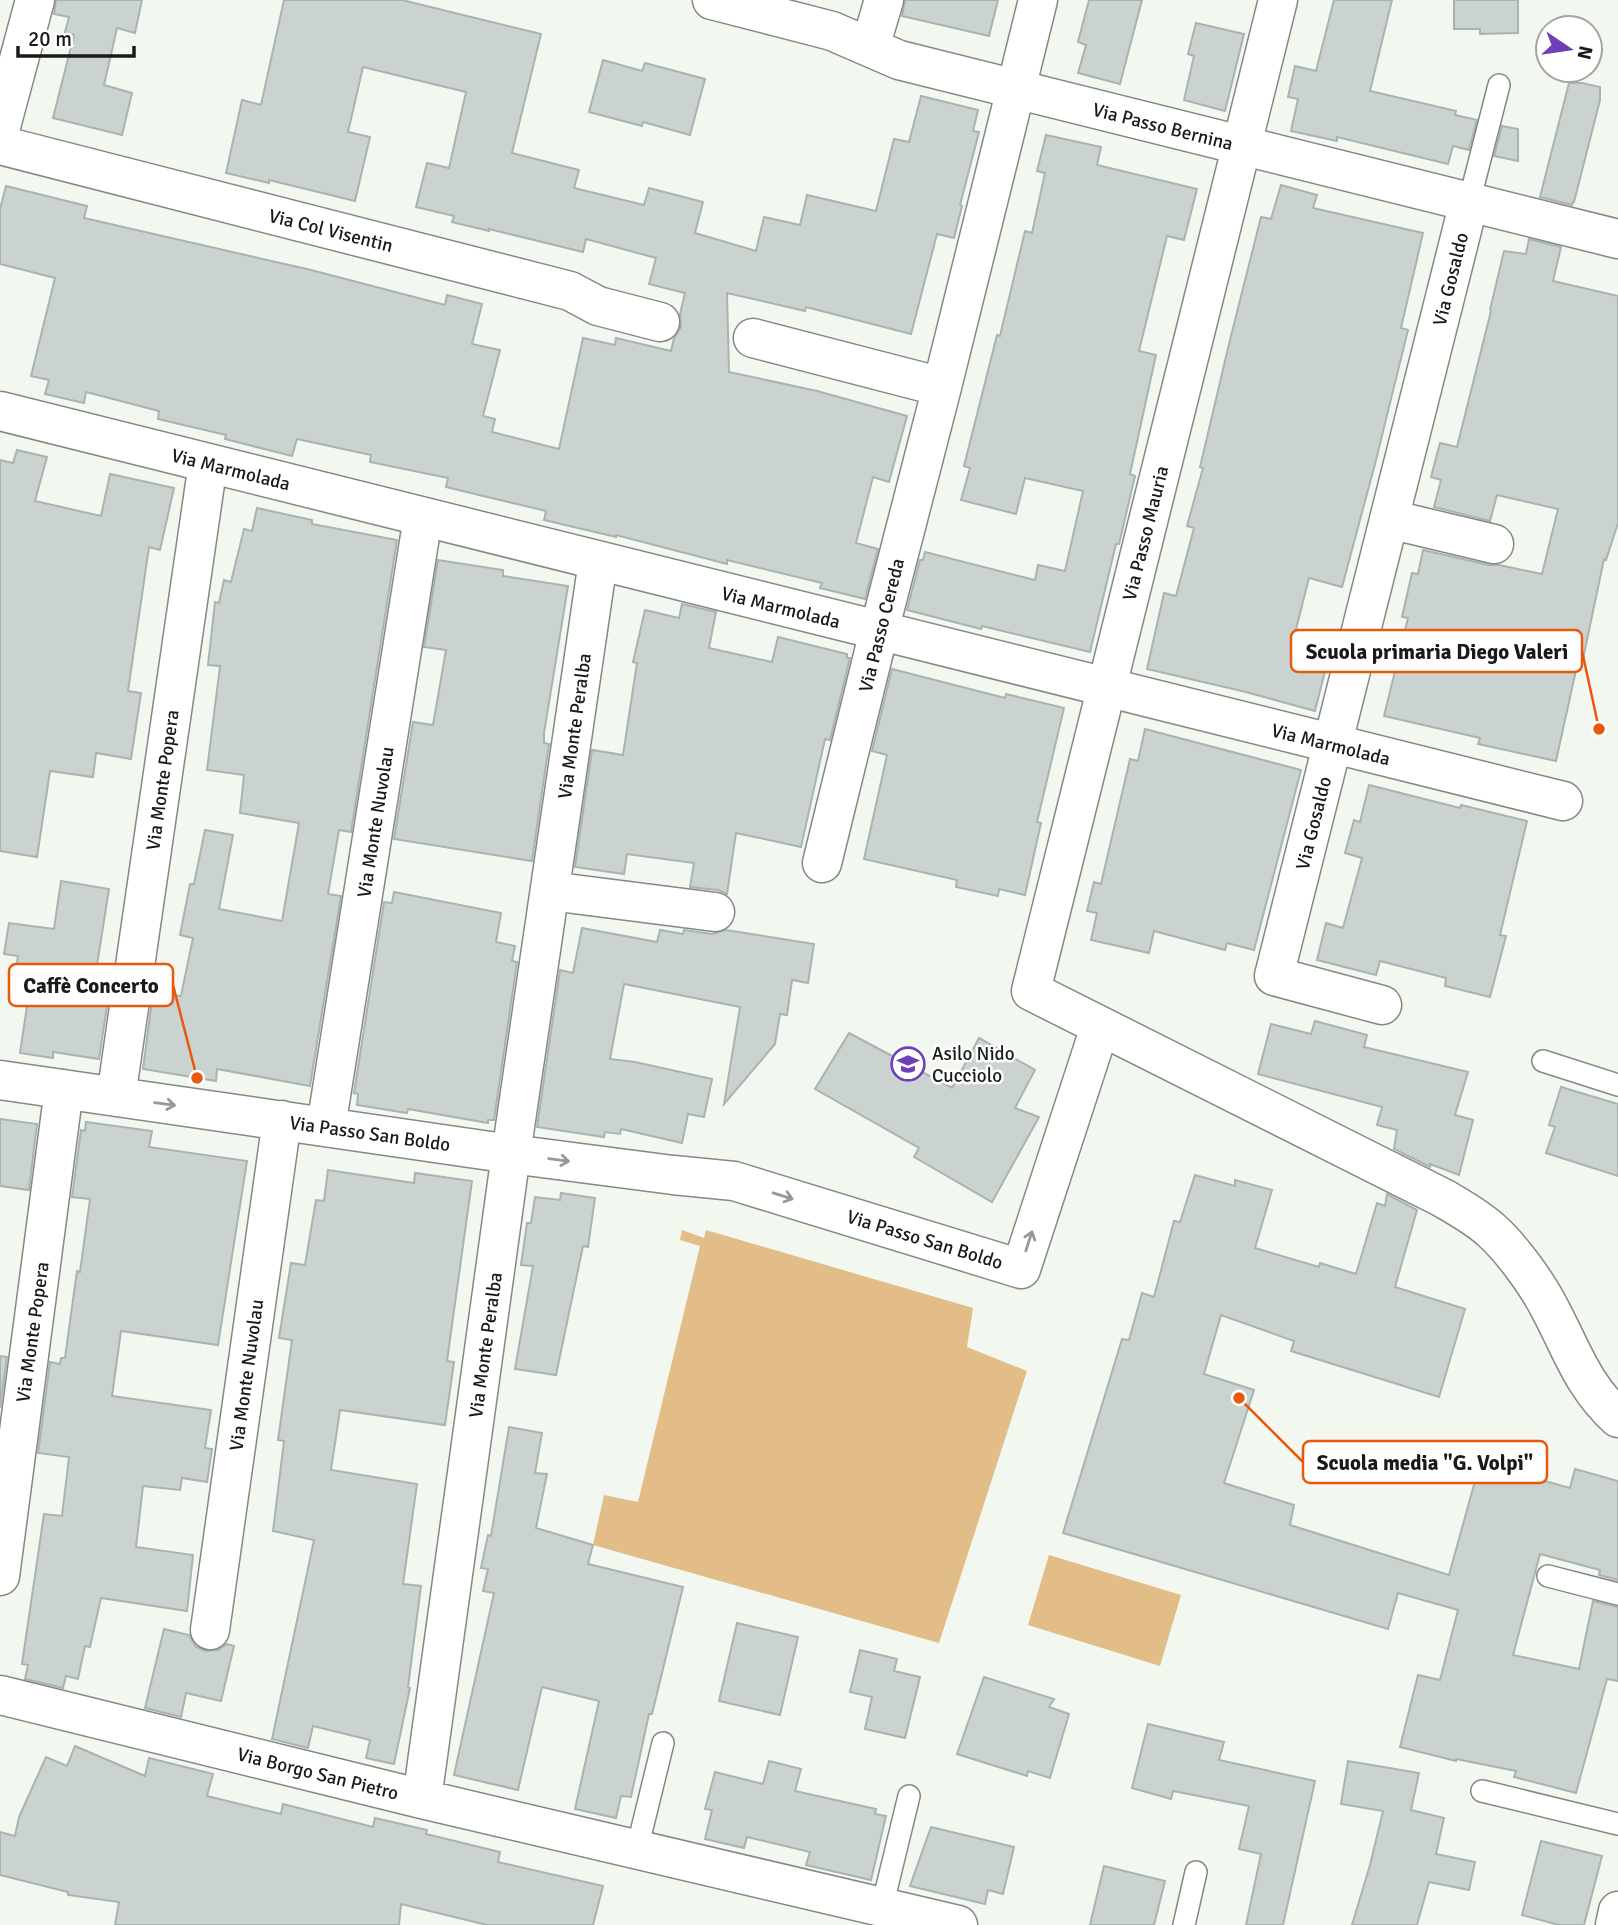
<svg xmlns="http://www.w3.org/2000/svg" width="1618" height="1925" font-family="Signika,sans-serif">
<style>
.green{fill:#e2bd87}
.building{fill:#cbd3d0;stroke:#aab3b0;stroke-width:2}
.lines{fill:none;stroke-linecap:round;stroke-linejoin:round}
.lane-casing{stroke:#858983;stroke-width:24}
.street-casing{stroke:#858983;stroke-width:41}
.lane{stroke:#fff;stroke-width:21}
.street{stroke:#fff;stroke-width:38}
.oneway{stroke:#989898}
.labels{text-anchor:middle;stroke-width:5;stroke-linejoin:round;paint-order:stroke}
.street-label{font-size:19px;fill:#191b19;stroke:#fff}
.poi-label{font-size:19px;fill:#191b19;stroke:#fff;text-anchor:start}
.leader{fill:none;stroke:#e8590c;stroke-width:2.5}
.callout-dot{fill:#e8590c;stroke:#fff;stroke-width:2.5}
.callout{fill:#fff;stroke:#e8590c;stroke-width:2.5}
.callout-label{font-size:21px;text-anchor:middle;font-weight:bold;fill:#191b19}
</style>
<rect width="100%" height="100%" fill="#f2f7f0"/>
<path class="green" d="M 682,1230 L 704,1238 L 706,1230 L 973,1308 L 967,1347 L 1027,1371 L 939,1643 L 593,1545 L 604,1495 L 638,1502 L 700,1246 L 680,1240 Z
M 1049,1555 L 1181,1595 L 1160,1666 L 1028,1625 Z"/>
<path class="building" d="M 56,0 L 142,0 L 135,33 L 117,28 L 104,85 L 132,93 L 122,135 L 53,118 L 74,35 L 65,32 L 69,17 L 54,14 Z
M 284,0 L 402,0 L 541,34 L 512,153 L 579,170 L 574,188 L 644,205 L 649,188 L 703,202 L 695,233 L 756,251 L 764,217 L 800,225 L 807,195 L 876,211 L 894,139 L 909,142 L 921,96 L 978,110 L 973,131 L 979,132 L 960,205 L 962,206 L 954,238 L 937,234 L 911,334 L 806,307 L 805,311 L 727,293 L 729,372 L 817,391 L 907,416 L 889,482 L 873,477 L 856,543 L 878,549 L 865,599 L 820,588 L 822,583 L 727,560 L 727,564 L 616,535 L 616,537 L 544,520 L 546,511 L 446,487 L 448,478 L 370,462 L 371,455 L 297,439 L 292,456 L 225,439 L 226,435 L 158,419 L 159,411 L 86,392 L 84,403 L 45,394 L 49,380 L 31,376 L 55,278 L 0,264 L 0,209 L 6,186 L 87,206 L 84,218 L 311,270 L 445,305 L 447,295 L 482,304 L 472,344 L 500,350 L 483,416 L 495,419 L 492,432 L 559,449 L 583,338 L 615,345 L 616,338 L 671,351 L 674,338 L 681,327 L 680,314 L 685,293 L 649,284 L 656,258 L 586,239 L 583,252 L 489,229 L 489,231 L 452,222 L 454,216 L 416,207 L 427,163 L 449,168 L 466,92 L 363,67 L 348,132 L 370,137 L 355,201 L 269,180 L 269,183 L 226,173 L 242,100 L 261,105 Z
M 905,0 L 998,0 L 989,36 L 902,16 Z
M 1089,0 L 1142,0 L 1120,84 L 1078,73 L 1086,45 L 1078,42 Z
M 1334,0 L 1392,0 L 1370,91 L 1456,111 L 1455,115 L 1477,120 L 1469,150 L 1453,146 L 1448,164 L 1337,137 L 1337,141 L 1291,131 L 1298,99 L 1288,97 L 1295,66 L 1316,71 Z
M 1454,0 L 1518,0 L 1518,33 L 1480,34 L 1480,29 L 1454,29 Z
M 1196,23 L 1244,34 L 1225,111 L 1184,100 L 1194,56 L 1188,54 Z
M 603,60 L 642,71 L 645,63 L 705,79 L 690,135 L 643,122 L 642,126 L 589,112 Z
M 1569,83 L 1582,83 L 1600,87 L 1600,100 L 1574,202 L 1573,202 L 1572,205 L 1540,197 Z
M 1502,126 L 1518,129 L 1518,161 L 1494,156 Z
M 1046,135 L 1101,147 L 1097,165 L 1197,189 L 1184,240 L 1167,236 L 1139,351 L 1156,355 L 1130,474 L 1135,476 L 1119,544 L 1116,544 L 1090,652 L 982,626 L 981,629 L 907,610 L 920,560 L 923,560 L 925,552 L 1035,580 L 1038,565 L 1065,571 L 1083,491 L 1025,478 L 1016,514 L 961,500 L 970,468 L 964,466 L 997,335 L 1000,336 L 1025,231 L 1032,233 L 1045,173 L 1037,171 Z
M 1281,185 L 1317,195 L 1313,208 L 1423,233 L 1401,328 L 1408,330 L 1375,464 L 1342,587 L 1309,578 L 1293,641 L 1330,651 L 1315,711 L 1246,692 L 1147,669 L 1164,593 L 1176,596 L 1194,528 L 1187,526 L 1203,468 L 1200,467 L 1229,344 L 1261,217 L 1271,219 Z
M 1529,239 L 1561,247 L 1553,281 L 1618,296 L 1618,523 L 1606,560 L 1604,559 L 1583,659 L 1578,661 L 1556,761 L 1478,744 L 1480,738 L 1384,716 L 1408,618 L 1402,617 L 1412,573 L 1418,574 L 1423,550 L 1489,565 L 1499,565 L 1542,574 L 1558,509 L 1497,495 L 1490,521 L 1434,507 L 1441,480 L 1431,477 L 1440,443 L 1457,447 L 1491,311 L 1490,310 L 1504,251 L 1526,254 Z
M 17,450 L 47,457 L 35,501 L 101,516 L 110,474 L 174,488 L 160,550 L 149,547 L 128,691 L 141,693 L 131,759 L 96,753 L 93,777 L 50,771 L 37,857 L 0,851 L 0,460 L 13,463 Z
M 257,508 L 312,520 L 312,524 L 397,540 L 351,832 L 339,830 L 328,894 L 341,896 L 310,1086 L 217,1069 L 216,1081 L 143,1069 L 153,993 L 181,996 L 193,938 L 180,935 L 190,884 L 194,884 L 205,830 L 233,835 L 219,909 L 282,921 L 299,823 L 240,813 L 244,775 L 207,770 L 220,666 L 208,665 L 215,602 L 219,603 L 224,580 L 231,582 L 244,529 L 252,531 Z
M 438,560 L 503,570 L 503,576 L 568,586 L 544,733 L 544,743 L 549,744 L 532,861 L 394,839 L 413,722 L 433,725 L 446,650 L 424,647 Z
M 682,604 L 716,612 L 709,648 L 772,662 L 778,637 L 847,654 L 847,658 L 850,658 L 830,740 L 825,739 L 801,847 L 736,833 L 727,894 L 718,890 L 690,887 L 694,863 L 627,854 L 624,874 L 575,867 L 592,750 L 623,755 L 637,663 L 633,662 L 645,610 L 679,618 Z
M 892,669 L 1005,698 L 1006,694 L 1064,708 L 1037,822 L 1041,823 L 1025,895 L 999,889 L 998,896 L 956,887 L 957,880 L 864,859 L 887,755 L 872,751 Z
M 1145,729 L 1301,770 L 1254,950 L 1227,943 L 1225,950 L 1154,931 L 1149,953 L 1091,940 L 1097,913 L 1087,911 L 1094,882 L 1101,884 L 1130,759 L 1138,761 Z
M 1369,785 L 1460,808 L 1461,805 L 1527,821 L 1500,935 L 1506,936 L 1490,997 L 1445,986 L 1446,978 L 1380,961 L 1376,975 L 1317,960 L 1326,923 L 1343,928 L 1362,858 L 1345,853 L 1354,820 L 1360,822 Z
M 61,881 L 109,889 L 94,984 L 110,986 L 99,1059 L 53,1052 L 53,1058 L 20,1053 L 29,993 L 13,990 L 18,956 L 4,954 L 9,923 L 54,929 Z
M 394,892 L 501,913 L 496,942 L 515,946 L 512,961 L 517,962 L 494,1120 L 488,1120 L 488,1123 L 408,1109 L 407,1113 L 357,1105 L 358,1094 L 354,1093 L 384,902 L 392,903 Z
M 582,928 L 657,942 L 660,930 L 683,934 L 684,930 L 712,934 L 726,930 L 814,944 L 808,983 L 792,980 L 787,1015 L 780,1014 L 775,1044 L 724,1104 L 740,1007 L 624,984 L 610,1059 L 635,1062 L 712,1079 L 704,1117 L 688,1114 L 682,1143 L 621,1129 L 620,1134 L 605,1132 L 604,1137 L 537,1127 L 560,970 L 573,973 Z
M 1315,1021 L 1367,1035 L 1364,1047 L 1468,1072 L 1455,1115 L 1473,1120 L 1459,1175 L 1430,1164 L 1430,1167 L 1394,1149 L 1397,1130 L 1377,1125 L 1382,1107 L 1258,1074 L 1271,1024 L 1311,1034 Z
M 849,1033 L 952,1088 L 979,1038 L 1035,1070 L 1015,1108 L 1039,1117 L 992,1202 L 914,1157 L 919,1148 L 815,1089 Z
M 1561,1087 L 1618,1104 L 1618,1176 L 1546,1153 L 1555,1127 L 1549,1125 Z
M 0,1119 L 37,1124 L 29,1190 L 0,1186 Z
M 86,1122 L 152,1131 L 149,1147 L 247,1161 L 218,1345 L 121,1331 L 112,1396 L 211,1410 L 205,1448 L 212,1449 L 207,1482 L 182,1478 L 180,1490 L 143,1486 L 136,1547 L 193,1555 L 187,1611 L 101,1598 L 90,1647 L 85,1646 L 78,1679 L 66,1676 L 63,1688 L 25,1679 L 28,1665 L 22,1664 L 44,1514 L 62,1516 L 69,1457 L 38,1453 L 50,1362 L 60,1364 L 61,1358 L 65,1358 L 77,1271 L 80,1272 L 90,1199 L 72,1197 L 81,1130 L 85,1131 Z
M 328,1170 L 414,1183 L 415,1173 L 472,1181 L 447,1361 L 454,1362 L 445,1425 L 340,1410 L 331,1470 L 417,1484 L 403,1584 L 421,1586 L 408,1687 L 410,1688 L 394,1764 L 366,1758 L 370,1740 L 313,1726 L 308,1748 L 272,1739 L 314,1540 L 273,1531 L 284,1441 L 278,1440 L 292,1340 L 279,1338 L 291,1263 L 305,1265 L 316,1200 L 324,1201 Z
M 1195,1175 L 1235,1186 L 1235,1180 L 1272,1190 L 1255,1248 L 1319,1267 L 1320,1263 L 1356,1274 L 1377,1203 L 1385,1206 L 1387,1194 L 1417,1210 L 1395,1287 L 1465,1309 L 1439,1397 L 1291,1351 L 1294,1341 L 1221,1315 L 1204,1374 L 1254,1390 L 1224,1483 L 1294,1505 L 1290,1525 L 1449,1575 L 1480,1463 L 1570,1488 L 1575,1469 L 1618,1481 L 1618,1580 L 1599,1575 L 1600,1570 L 1540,1554 L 1513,1655 L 1579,1669 L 1593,1601 L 1618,1607 L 1618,1681 L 1607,1679 L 1576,1793 L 1514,1777 L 1516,1771 L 1456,1759 L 1456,1761 L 1400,1747 L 1418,1675 L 1440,1680 L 1458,1610 L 1398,1593 L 1388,1629 L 1063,1533 L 1122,1339 L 1129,1340 L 1142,1293 L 1154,1297 L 1174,1221 L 1180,1222 Z
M 561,1193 L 595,1198 L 588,1247 L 583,1246 L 556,1375 L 515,1369 L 533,1266 L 521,1265 L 527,1223 L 531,1223 L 535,1197 L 560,1200 Z
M 0,1356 L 7,1357 L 0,1408 Z
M 509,1427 L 542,1433 L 535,1473 L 547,1474 L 536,1528 L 593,1545 L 588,1564 L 683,1587 L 652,1714 L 649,1714 L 631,1797 L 621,1796 L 616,1818 L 575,1809 L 599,1701 L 542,1687 L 518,1790 L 454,1775 L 494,1593 L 483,1591 L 488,1569 L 481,1568 L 488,1535 L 491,1536 Z
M 737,1623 L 798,1637 L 780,1715 L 719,1701 Z
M 164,1629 L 189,1635 L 196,1647 L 206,1651 L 218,1650 L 227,1644 L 234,1646 L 221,1701 L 186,1693 L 181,1717 L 145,1708 Z
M 860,1650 L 897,1659 L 894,1671 L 920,1677 L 905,1738 L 865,1729 L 872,1697 L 850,1692 Z
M 984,1677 L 1054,1699 L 1049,1707 L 1069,1714 L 1050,1778 L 1028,1771 L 1027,1776 L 957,1754 Z
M 1148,1724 L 1224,1742 L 1219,1760 L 1315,1781 L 1283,1925 L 1246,1925 L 1261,1854 L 1239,1849 L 1249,1806 L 1173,1791 L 1171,1799 L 1132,1788 Z
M 75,1746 L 145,1776 L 149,1758 L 213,1774 L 207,1796 L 281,1814 L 283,1804 L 373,1827 L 375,1818 L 427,1830 L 426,1834 L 500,1852 L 498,1862 L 603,1886 L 593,1925 L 487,1925 L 401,1904 L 399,1925 L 115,1925 L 119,1902 L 68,1895 L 68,1892 L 0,1875 L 0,1832 L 15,1836 L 19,1817 L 46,1757 L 67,1766 Z
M 769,1761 L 801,1769 L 795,1791 L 876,1809 L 875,1814 L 886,1816 L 871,1880 L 806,1865 L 810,1852 L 747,1837 L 744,1848 L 705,1839 L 712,1810 L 705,1809 L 715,1772 L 763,1784 Z
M 1348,1761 L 1419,1773 L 1411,1810 L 1444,1818 L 1436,1854 L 1475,1862 L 1469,1890 L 1429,1882 L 1417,1925 L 1352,1925 L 1370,1865 L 1383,1811 L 1341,1804 Z
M 931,1827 L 1014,1847 L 1003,1894 L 988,1890 L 985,1904 L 910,1886 Z
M 1541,1841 L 1602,1856 L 1584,1925 L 1559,1925 L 1522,1915 Z
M 1104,1866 L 1165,1881 L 1154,1925 L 1090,1925 Z"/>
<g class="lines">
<defs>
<path id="lane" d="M 1469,202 L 1499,85
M 1543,1061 L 1618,1085
M 1548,1576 L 1618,1594
M 1482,1791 L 1618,1824
M 637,1849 L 663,1743
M 882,1907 L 909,1796
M 1184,1925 L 1196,1872"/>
<path id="street" d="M 712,0 L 832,31 L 899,60 L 1618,239
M 1278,0 L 1031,991 L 1443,1198 C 1460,1208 1478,1218 1492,1231 C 1512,1249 1538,1285 1550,1309 C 1572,1350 1582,1385 1618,1418
M 870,47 L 884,0
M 0,130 L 35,0
M 0,145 L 570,291 L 598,306 L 660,322
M 753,338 L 942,387
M 0,411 L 1563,801
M 1389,519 L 1494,544
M 822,863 L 879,631 L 942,387 L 1038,0
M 550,891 L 715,912
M 1382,1005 L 1274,976 L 1469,202
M 0,1080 L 511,1154 L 673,1175 L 734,1181 L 1021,1269 L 1100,1027
M 116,1097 L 208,463
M 326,1127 L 423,517
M 0,1576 L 64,1089
M 210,1630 L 282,1120
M 0,1695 L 422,1799 L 958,1925
M 422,1799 L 511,1154 L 598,561
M 1615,1925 L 1618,1911"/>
</defs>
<use href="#lane" class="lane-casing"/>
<use href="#street" class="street-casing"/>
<use href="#lane" class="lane"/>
<use href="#street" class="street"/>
</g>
<defs><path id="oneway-shaft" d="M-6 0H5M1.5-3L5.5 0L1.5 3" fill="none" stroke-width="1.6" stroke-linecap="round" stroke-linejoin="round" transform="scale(1.75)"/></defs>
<g class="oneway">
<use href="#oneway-shaft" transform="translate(165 1104) rotate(8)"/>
<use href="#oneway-shaft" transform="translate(559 1160) rotate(8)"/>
<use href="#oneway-shaft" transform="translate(783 1196) rotate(17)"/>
<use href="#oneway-shaft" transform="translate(1029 1241) rotate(-72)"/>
</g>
<defs>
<symbol id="school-ring" viewBox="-11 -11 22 22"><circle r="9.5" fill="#fff" stroke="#6e3fb7" stroke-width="1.5"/><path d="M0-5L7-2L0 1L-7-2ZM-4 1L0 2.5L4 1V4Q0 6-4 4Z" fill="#6e3fb7"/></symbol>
</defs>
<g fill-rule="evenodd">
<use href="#school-ring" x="889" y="1045" width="38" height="38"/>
</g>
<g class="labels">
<g class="street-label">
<text transform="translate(1163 126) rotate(14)" y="7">Via Passo Bernina</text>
<text transform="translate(331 230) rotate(14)" y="7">Via Col Visentin</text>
<text transform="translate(1450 279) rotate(-76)" y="7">Via Gosaldo</text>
<text transform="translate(231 469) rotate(14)" y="7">Via Marmolada</text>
<text transform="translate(1145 533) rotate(-76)" y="7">Via Passo Mauria</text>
<text transform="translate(781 607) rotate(14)" y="7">Via Marmolada</text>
<text transform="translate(881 625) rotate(-76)" y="7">Via Passo Cereda</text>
<text transform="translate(574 726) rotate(-82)" y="7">Via Monte Peralba</text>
<text transform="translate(1331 744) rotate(14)" y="7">Via Marmolada</text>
<text transform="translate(162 780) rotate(-82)" y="7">Via Monte Popera</text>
<text transform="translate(375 822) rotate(-81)" y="7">Via Monte Nuvolau</text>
<text transform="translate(1313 823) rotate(-76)" y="7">Via Gosaldo</text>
<text transform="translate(370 1133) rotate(8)" y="7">Via Passo San Boldo</text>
<text transform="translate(925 1239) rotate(17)" y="7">Via Passo San Boldo</text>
<text transform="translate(32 1332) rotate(-82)" y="7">Via Monte Popera</text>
<text transform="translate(485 1345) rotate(-82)" y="7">Via Monte Peralba</text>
<text transform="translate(246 1375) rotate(-82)" y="7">Via Monte Nuvolau</text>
<text transform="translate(318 1773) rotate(14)" y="7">Via Borgo San Pietro</text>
</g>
<g class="poi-label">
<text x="932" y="1060">Asilo Nido<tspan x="932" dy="22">Cucciolo</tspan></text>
</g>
</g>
<path class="leader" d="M1599 729L1582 651M197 1078L173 985M1239 1398L1303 1462"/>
<g class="callout-dot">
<circle cx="1599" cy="729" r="7"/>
<circle cx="197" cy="1078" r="7"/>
<circle cx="1239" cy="1398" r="7"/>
</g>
<g class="callout">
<rect x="1291" y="630" width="291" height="42" rx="7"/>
<rect x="9" y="964" width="164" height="42" rx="7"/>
<rect x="1303" y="1441" width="244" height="42" rx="7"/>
</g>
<g class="callout-label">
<text x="1437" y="659">Scuola primaria Diego Valeri</text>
<text x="91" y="993">Caffè Concerto</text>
<text x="1425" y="1470">Scuola media "G. Volpi"</text>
</g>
<g transform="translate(1569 49) rotate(103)"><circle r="33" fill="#ffffff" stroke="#a3a4a3" stroke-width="2"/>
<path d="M0-5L12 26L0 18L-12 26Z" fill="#6e3fb7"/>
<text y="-10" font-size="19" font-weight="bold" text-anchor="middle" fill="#191b19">N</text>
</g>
<path d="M18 46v10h116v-10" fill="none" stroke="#191b19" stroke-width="3.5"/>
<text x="28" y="46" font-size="21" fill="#191b19" stroke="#ffffff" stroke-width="5" paint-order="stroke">20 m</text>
</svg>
